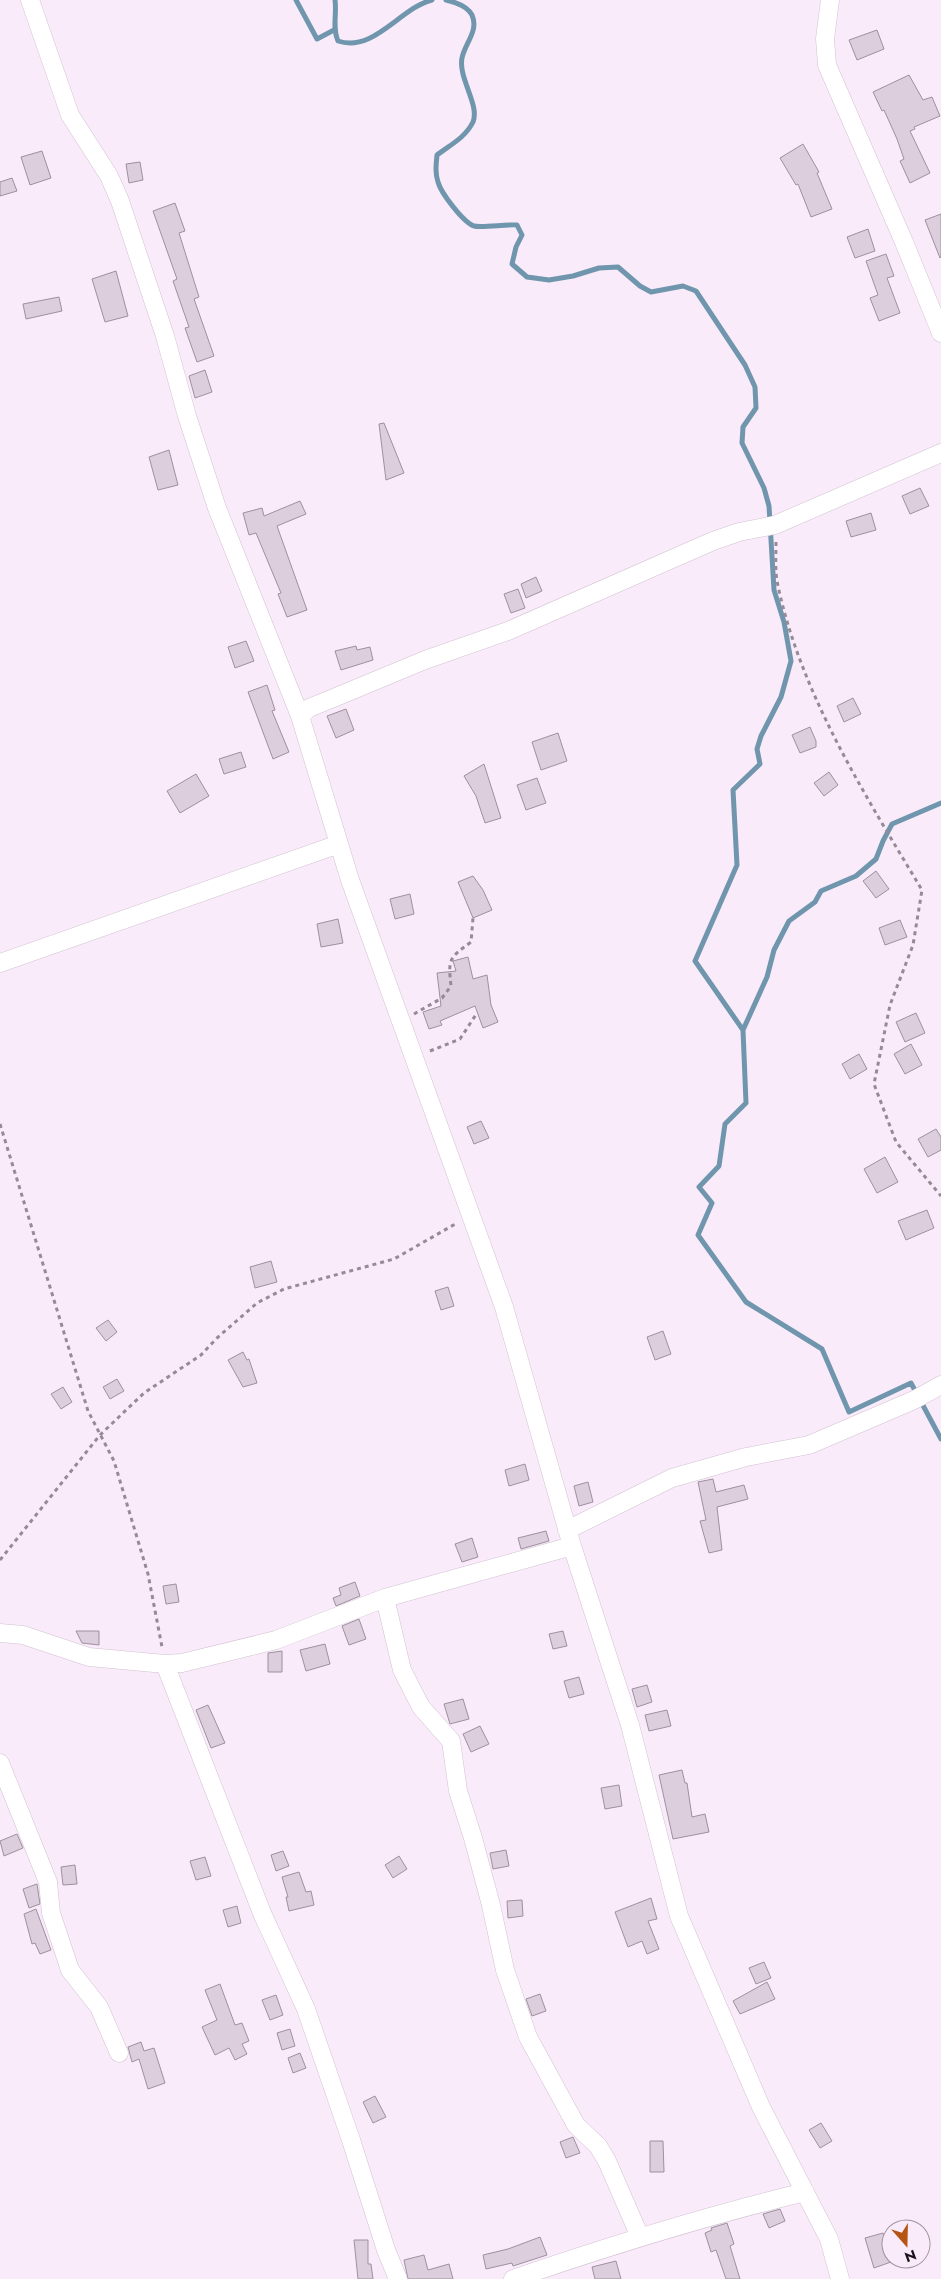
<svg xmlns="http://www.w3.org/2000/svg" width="941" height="2279" font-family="Jost,sans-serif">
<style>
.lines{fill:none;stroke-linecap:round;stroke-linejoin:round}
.stream{stroke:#7096ae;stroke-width:5}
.building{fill:#ddcedd;stroke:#9e909e}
.street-casing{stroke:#d1c2d1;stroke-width:19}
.path{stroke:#958a95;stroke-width:3;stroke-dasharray:4 4;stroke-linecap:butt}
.street{stroke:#fff;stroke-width:18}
</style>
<rect width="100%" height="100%" fill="#faebfa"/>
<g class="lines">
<path class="stream" d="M 296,0 L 317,39 L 334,30
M 335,0 C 337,15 332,27 338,41 C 374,53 400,8 432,0
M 446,0 C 455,2 467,6 472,15 C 479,31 465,43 462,58 C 458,78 480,105 473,122 C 465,138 450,145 437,155 C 436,165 435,173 438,182 C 441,193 463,222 474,226 C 482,228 507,224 517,225 L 522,235 L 516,247 L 512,264 L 527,277 L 549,280 L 573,276 L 599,268 L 618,267 L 640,286 L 651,292 L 683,286 L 696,291 L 745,365 L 755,387 L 756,408 L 743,427 L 742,443 L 764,488 L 769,506 L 774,590 L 784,622 L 791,661 L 781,697 L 761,736 L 757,749 L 760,764 L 733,790 L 737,865 L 695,961 L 743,1030 L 746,1103 L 725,1124 L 719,1166 L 699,1187 L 712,1203 L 698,1235 L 746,1302 L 822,1349 L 849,1412 L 911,1383 L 941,1439
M 743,1030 L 767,977 L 774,950 L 789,921 L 815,902 L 821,891 L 856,876 L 876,859 L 883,841 L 892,824 L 941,803"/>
</g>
<path class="building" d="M 877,30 L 884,49 L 857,60 L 849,40 Z
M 909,75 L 923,100 L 932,97 L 940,116 L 914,127 L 915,129 L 910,131 L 930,173 L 910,183 L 900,161 L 904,159 L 897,139 L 884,110 L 882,111 L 873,92 Z
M 803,144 L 819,172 L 817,173 L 832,209 L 811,217 L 798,184 L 796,185 L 780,158 Z
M 42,151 L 51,178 L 30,185 L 21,157 Z
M 140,162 L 143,180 L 129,183 L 126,164 Z
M 12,178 L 17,191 L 0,196 L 0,182 Z
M 175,203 L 185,231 L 179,233 L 199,297 L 194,299 L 214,356 L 197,362 L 185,328 L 189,327 L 173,281 L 177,279 L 153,211 Z
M 941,214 L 941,257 L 940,258 L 925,220 Z
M 868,229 L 875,251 L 855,258 L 847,237 Z
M 886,254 L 894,276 L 887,278 L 900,313 L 879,321 L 870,298 L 878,295 L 866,261 Z
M 116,271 L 128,316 L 105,322 L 92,279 Z
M 59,297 L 62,311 L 26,319 L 23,304 Z
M 205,370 L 212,392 L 195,398 L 189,376 Z
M 384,423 L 404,473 L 386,480 L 379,424 Z
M 169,450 L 178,485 L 158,490 L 149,457 Z
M 920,488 L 929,506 L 910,514 L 902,496 Z
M 300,501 L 306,514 L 277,526 L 307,610 L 287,617 L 278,594 L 281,593 L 256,533 L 249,535 L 243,513 L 262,508 L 264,516 Z
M 871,513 L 876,530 L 851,537 L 846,521 Z
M 536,577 L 542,591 L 526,598 L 521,584 Z
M 518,589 L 525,608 L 511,613 L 504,594 Z
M 246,641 L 254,661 L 235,668 L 228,647 Z
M 356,646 L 357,650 L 370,647 L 373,660 L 341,670 L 335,651 Z
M 267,685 L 275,710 L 272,711 L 289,752 L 273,759 L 248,692 Z
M 853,698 L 861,714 L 844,722 L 837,706 Z
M 346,709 L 354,730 L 336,738 L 327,716 Z
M 810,727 L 816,741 L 816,747 L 800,753 L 792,735 Z
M 558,733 L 567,761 L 541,770 L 532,742 Z
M 241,752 L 246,767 L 224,774 L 219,759 Z
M 484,764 L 501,818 L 485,823 L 476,796 L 464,776 Z
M 829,772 L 838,785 L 824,796 L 814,783 Z
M 196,774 L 209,796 L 180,813 L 167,791 Z
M 537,778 L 546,803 L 526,810 L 517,785 Z
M 876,871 L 889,889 L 876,898 L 863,881 Z
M 473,876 L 483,890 L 492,910 L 473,918 L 458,882 Z
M 410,894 L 414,914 L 395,919 L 390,899 Z
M 338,919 L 343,943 L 321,947 L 317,924 Z
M 900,920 L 907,937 L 885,945 L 879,928 Z
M 468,957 L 473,979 L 487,975 L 491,1005 L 498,1022 L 483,1028 L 475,1006 L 440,1021 L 442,1025 L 429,1029 L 423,1012 L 441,1006 L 437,973 L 456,971 L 453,961 Z
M 916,1013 L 925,1033 L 905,1042 L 896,1022 Z
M 911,1044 L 922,1065 L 905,1074 L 894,1054 Z
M 859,1054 L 867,1069 L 850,1079 L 842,1064 Z
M 481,1121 L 489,1138 L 474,1144 L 467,1127 Z
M 936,1129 L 941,1137 L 941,1150 L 928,1157 L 918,1139 Z
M 885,1157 L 898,1182 L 877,1193 L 864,1169 Z
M 927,1210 L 934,1228 L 906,1240 L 898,1221 Z
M 271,1261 L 277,1282 L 255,1288 L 250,1267 Z
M 448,1287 L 454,1306 L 441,1310 L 435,1291 Z
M 108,1320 L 117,1332 L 106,1341 L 96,1328 Z
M 663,1331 L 671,1354 L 655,1360 L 647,1337 Z
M 243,1352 L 247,1360 L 249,1359 L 257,1383 L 243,1387 L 228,1360 Z
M 117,1379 L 124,1391 L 110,1399 L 103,1387 Z
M 63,1387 L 72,1402 L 61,1409 L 51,1394 Z
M 525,1464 L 529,1480 L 509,1486 L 505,1470 Z
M 713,1479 L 716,1492 L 744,1485 L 748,1499 L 717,1507 L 722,1550 L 709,1553 L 700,1521 L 706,1520 L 698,1482 Z
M 588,1482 L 593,1502 L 579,1506 L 574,1486 Z
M 546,1531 L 549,1541 L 521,1549 L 518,1538 Z
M 472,1538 L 478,1557 L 462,1562 L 455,1544 Z
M 355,1582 L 360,1596 L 336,1606 L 333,1598 L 341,1595 L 339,1588 Z
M 176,1584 L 179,1602 L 166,1604 L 163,1586 Z
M 359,1619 L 366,1639 L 349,1645 L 342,1626 Z
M 76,1631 L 99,1631 L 99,1645 L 82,1643 Z
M 563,1631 L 567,1646 L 553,1649 L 549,1634 Z
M 325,1644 L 330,1664 L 306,1671 L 300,1650 Z
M 282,1651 L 282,1672 L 268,1672 L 268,1653 Z
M 579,1677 L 584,1694 L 569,1698 L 564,1681 Z
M 647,1685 L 652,1702 L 637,1707 L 632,1689 Z
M 463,1699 L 469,1719 L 450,1724 L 444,1704 Z
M 208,1705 L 225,1743 L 211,1748 L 196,1710 Z
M 667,1710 L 671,1726 L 649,1731 L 645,1715 Z
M 480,1726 L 489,1744 L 471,1752 L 463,1734 Z
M 682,1770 L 685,1783 L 687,1783 L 692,1817 L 705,1814 L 709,1832 L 673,1839 L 659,1775 Z
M 619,1785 L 622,1806 L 605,1809 L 601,1788 Z
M 17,1834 L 23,1848 L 4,1856 L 0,1841 Z
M 506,1850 L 509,1866 L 493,1869 L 490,1853 Z
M 283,1851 L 289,1866 L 276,1871 L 271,1855 Z
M 399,1856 L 407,1869 L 393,1878 L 385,1865 Z
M 205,1857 L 211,1876 L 196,1880 L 190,1861 Z
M 75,1865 L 77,1884 L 63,1885 L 61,1867 Z
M 299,1872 L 306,1892 L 311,1891 L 314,1905 L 289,1911 L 286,1897 L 288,1897 L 282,1877 Z
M 37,1884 L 40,1904 L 29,1908 L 23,1889 Z
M 651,1898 L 657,1919 L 648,1921 L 659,1949 L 647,1954 L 642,1941 L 628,1947 L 615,1912 Z
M 522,1900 L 523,1916 L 508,1918 L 507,1901 Z
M 237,1906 L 241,1923 L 228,1927 L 223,1910 Z
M 36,1909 L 51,1950 L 40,1954 L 35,1943 L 32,1944 L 24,1914 Z
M 764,1962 L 771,1978 L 756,1984 L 749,1968 Z
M 767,1982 L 775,1999 L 740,2014 L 733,2001 Z
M 220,1984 L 235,2025 L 242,2023 L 249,2041 L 242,2044 L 247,2054 L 235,2060 L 229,2048 L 215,2055 L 202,2027 L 217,2020 L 205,1990 Z
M 540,1994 L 546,2011 L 532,2016 L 526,1999 Z
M 276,1995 L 283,2015 L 270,2020 L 262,2000 Z
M 290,2029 L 295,2046 L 282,2050 L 277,2033 Z
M 141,2042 L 144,2051 L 154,2048 L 165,2083 L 148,2089 L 139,2059 L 132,2062 L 128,2047 Z
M 300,2053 L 306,2068 L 293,2073 L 288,2058 Z
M 375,2096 L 386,2117 L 373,2123 L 363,2102 Z
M 821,2123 L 832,2141 L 820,2148 L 809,2130 Z
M 573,2137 L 580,2153 L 566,2158 L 560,2142 Z
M 650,2141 L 663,2141 L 664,2172 L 650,2172 Z
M 780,2209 L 785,2221 L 769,2228 L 763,2214 Z
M 727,2223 L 734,2244 L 730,2246 L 740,2279 L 726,2279 L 716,2250 L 711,2252 L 705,2233 L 712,2230 L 711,2228 Z
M 883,2233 L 891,2262 L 874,2268 L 865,2238 Z
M 540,2237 L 547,2255 L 513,2266 L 512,2263 L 486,2269 L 483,2255 L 508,2249 Z
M 354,2240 L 368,2240 L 368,2264 L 371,2264 L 373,2279 L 358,2279 Z
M 424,2255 L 428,2270 L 449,2264 L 453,2279 L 408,2279 L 404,2260 Z
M 616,2261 L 621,2279 L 595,2279 L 592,2267 Z"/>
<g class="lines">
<defs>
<path id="street" d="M 30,0 L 70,115 L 109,176 L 120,201 L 165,336 L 187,416 L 217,508 L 300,716 L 350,880 L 504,1307 L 572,1546 L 630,1725 L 679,1916 L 761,2107 L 829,2239 L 840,2279
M 830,0 L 825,39 L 827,65 L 904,242 L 941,333
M 300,716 L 309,708 L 336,697 L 425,660 L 508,631 L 713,541 L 739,532 L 775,525 L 941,453
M 0,963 L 339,844
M 567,1530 L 672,1478 L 746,1457 L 809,1445 L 914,1400 L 941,1385
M 385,1598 L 402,1670 L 421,1707 L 451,1741 L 458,1791 L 473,1838 L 491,1905 L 505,1970 L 528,2037 L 576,2125 L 598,2146 L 607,2161 L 640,2237
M 0,1633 L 23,1635 L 89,1657 L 165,1664 L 182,1663 L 276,1640 L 385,1598 L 572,1546
M 165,1664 L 262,1913 L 306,2009 L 351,2140 L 386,2250 L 398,2279
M 0,1763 L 48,1882 L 51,1913 L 70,1970 L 99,2007 L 119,2053
M 513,2279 C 609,2246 706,2216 805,2192"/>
</defs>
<use href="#street" class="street-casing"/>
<path class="path" d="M 776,542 C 776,555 775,568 777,581 C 799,691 865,795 922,890 L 913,945 L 890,1005 L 874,1084 L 896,1142 L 941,1196
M 414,1014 L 442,998 L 451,986 C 448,959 449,958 471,942 L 473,918
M 430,1051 L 460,1039 L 477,1013
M 0,1124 L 88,1411 L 114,1461 L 148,1574 L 162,1647
M 0,1560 L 100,1435 L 144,1393 L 201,1355 L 217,1338 L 257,1303 L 284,1289 L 394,1259 L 457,1223"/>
<use href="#street" class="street"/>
</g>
<g transform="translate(906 2244) rotate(160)"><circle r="24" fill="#faebfa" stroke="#a095a0"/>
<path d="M0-4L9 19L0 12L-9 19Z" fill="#b55413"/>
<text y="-8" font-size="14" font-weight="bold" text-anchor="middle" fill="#191419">N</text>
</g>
</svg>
